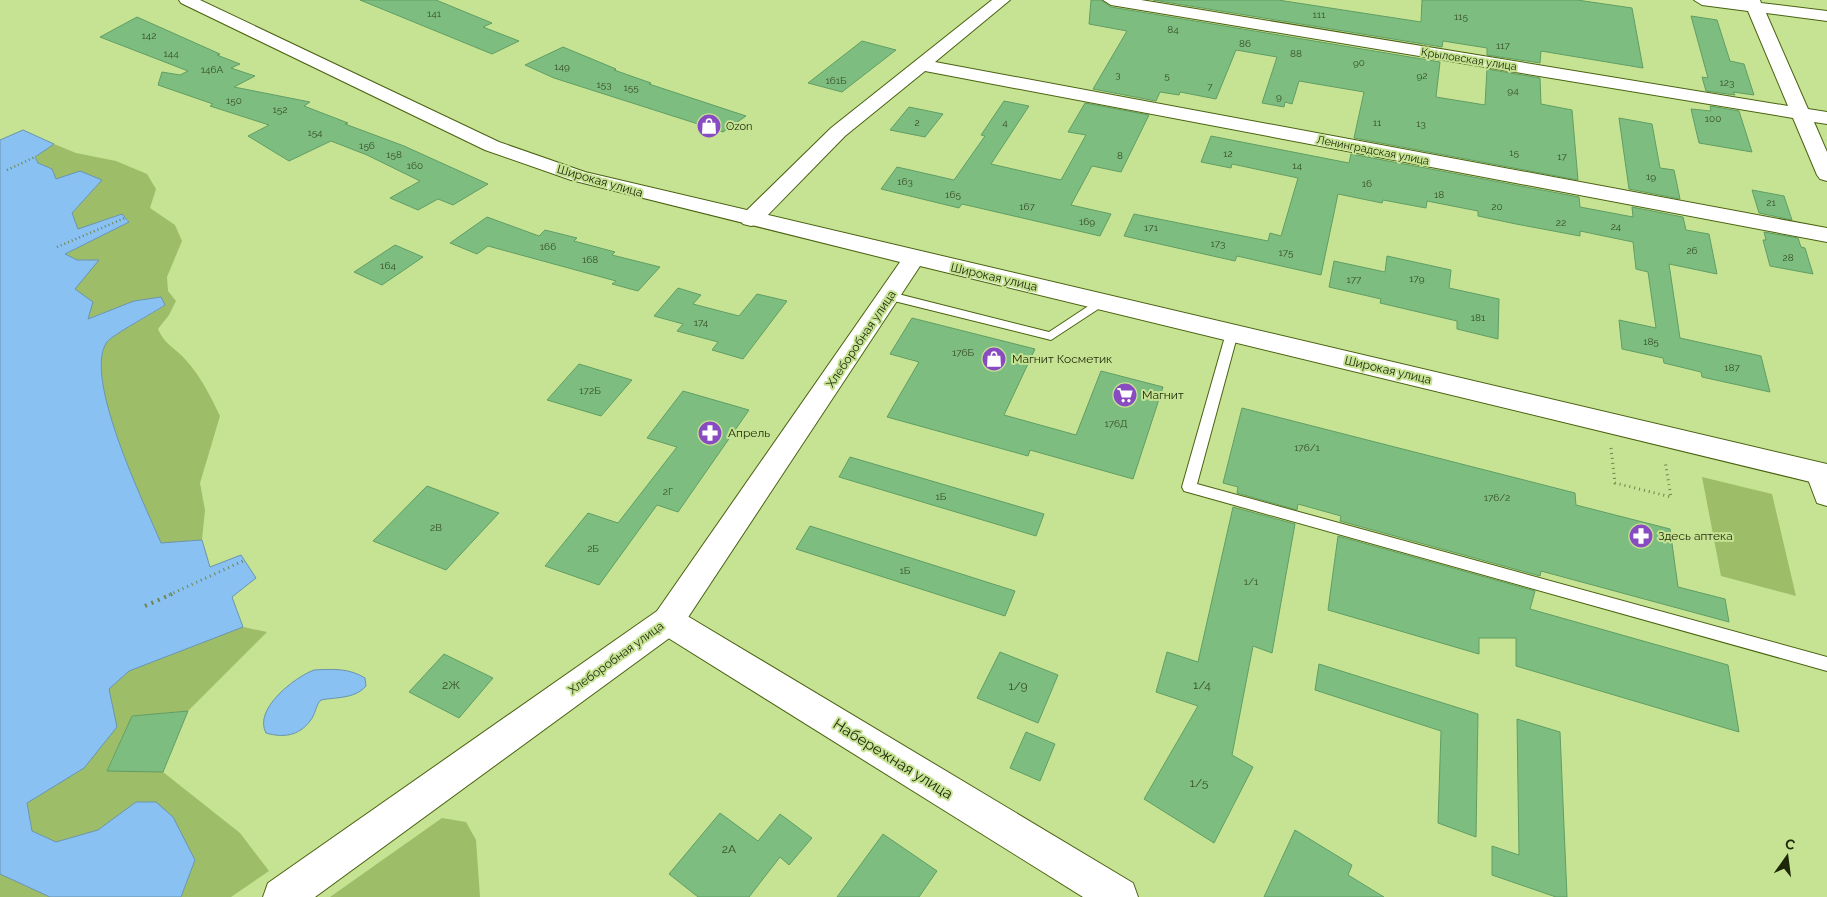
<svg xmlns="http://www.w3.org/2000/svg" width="1827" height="897" font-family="Raleway,sans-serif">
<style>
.green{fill:#9ebd68}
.water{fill:#89c2f2;stroke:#6994ac}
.building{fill:#7ebd80;stroke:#609e63}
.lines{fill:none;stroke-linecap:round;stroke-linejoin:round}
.lane-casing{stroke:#4a6210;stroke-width:2}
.street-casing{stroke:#4a6210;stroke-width:2}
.secondary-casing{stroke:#4a6210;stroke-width:2}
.path-far2{stroke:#71844d;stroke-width:2.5;stroke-dasharray:1 3;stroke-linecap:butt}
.path-far1{stroke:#71844d;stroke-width:3;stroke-dasharray:1 4;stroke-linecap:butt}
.path{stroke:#71844d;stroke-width:4;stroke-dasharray:2 5;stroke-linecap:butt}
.lane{fill:#fff;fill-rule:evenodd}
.street{fill:#fff;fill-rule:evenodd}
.secondary{fill:#fff;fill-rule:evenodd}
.labels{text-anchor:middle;stroke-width:4;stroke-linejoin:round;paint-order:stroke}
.number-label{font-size:10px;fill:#364d26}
.far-street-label{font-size:11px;fill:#1e2808;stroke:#c6e394}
.far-poi-label{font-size:11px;fill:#1e2808;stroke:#c6e394;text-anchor:start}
.street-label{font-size:12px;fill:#1e2808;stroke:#c6e394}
.poi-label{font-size:12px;fill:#1e2808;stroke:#c6e394;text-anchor:start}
.near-number-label{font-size:12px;fill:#364d26}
.near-street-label{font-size:15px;fill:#1e2808;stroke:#c6e394}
</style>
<rect width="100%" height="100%" fill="#c6e394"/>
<path class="green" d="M 54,144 L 76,153 L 116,161 L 147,174 L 156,189 L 150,208 L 175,225 L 182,241 L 167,277 L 168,291 L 176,301 L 169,315 L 158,329 C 165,345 173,346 184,358 C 200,375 210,395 220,416 L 200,483 L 205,510 L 202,540 L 161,543 C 145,506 82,375 107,342 C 114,333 154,314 165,305 L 161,297 L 134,301 L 87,319 L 75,289 L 98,260 L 77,260 L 65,254 L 129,221 L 121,214 L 78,230 L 72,213 L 102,180 L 80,171 L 56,179 L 52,169 L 38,163 L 35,157 Z
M 1702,477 L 1772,494 L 1796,596 L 1721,576 Z
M 243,627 L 267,632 L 188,711 L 132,716 L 107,770 L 163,772 L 240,833 L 269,871 L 231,897 L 181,897 L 195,860 L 173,817 L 136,802 L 98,830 L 56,842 L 32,831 L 27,802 L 84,768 L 117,727 L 109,689 L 129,671 Z
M 442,818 L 466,822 L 476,840 L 480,897 L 330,897 Z
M 0,874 L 50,897 L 0,897 Z"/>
<path class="water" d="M 23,130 L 54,144 L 35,157 L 38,163 L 52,169 L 56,179 L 80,171 L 102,180 L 72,213 L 78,229 L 122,214 L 129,222 L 65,254 L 77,260 L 99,260 L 75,289 L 93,302 L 88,319 L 134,301 L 161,297 L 165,305 C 155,312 112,335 107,342 C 82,376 145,505 161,543 L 202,540 L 210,567 L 241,555 L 256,578 L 232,597 L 243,627 L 129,671 L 109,689 L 117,727 L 84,768 L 27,803 L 32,831 L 56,842 L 98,830 L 136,802 L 156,802 L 173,817 L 195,860 L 181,897 L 50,897 L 0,874 L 0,140 Z
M 314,670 C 333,669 349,668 365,678 L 366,686 C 355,699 336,697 321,700 C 315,706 316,714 310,721 C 299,736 283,738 266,733 C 253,709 295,677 314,670 Z"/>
<path class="building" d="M 360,0 L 436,0 L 492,23 L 483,27 L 519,41 L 492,54 Z
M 1091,0 L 1101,0 L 1111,7 L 1440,62 L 1436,97 L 1485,105 L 1487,69 L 1540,78 L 1541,104 L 1572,110 L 1578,180 L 1354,138 L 1364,92 L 1299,81 L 1292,104 L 1285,102 L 1284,107 L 1262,103 L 1277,57 L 1236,50 L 1216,99 L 1180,92 L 1179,95 L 1160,92 L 1156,101 L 1093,89 L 1127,31 L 1089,24 Z
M 1153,0 L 1278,0 L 1421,22 L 1422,0 L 1577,0 L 1632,8 L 1643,68 L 1541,51 L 1540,63 L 1487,55 L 1487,48 L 1443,41 L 1442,47 Z
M 1691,16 L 1717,20 L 1730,61 L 1744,64 L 1754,95 L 1733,92 L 1735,95 L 1706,91 L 1702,77 L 1708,78 Z
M 137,17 L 220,54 L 217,55 L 240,64 L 231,68 L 255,76 L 234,87 L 310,102 L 304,106 L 348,123 L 345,124 L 404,146 L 488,184 L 453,205 L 438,199 L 418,210 L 390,198 L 420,181 L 367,155 L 331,141 L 289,161 L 248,136 L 269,125 L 210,106 L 213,104 L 158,85 L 162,72 L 180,75 L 188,71 L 100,37 Z
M 862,41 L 896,50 L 842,92 L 808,83 Z
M 563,47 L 616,69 L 614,70 L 651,83 L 649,84 L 746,116 L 723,132 L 554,78 L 525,65 Z
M 1004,101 L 1029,106 L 991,164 L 1061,180 L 1086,135 L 1068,132 L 1085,103 L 1149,115 L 1121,172 L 1092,166 L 1071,205 L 1111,214 L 1100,236 L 962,204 L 959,208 L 881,189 L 897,167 L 954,180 L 985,136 L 981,135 Z
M 1710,106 L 1739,111 L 1752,152 L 1699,143 L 1691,109 L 1711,111 Z
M 909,107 L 943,114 L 925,137 L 890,130 Z
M 1619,118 L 1652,124 L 1660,168 L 1674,170 L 1680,199 L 1629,189 Z
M 1211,136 L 1349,163 L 1351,154 L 1579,197 L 1580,207 L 1633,217 L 1632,207 L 1683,217 L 1686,230 L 1709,234 L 1717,274 L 1669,264 L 1680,338 L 1761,356 L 1770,392 L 1702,377 L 1701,372 L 1664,363 L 1663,358 L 1622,349 L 1619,320 L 1656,328 L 1648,272 L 1636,269 L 1633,242 L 1580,231 L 1580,236 L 1516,224 L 1478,216 L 1478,211 L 1427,201 L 1426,208 L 1383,200 L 1382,203 L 1338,194 L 1321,275 L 1237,256 L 1235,261 L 1124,236 L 1134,214 L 1268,241 L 1270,233 L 1281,236 L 1298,178 L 1232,164 L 1231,168 L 1201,162 Z
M 1752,190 L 1784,196 L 1792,220 L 1759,213 Z
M 487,217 L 539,236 L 545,230 L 577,238 L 574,241 L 615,252 L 612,255 L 660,267 L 638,291 L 612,284 L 616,281 L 488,246 L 477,254 L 450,243 Z
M 1764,232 L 1798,238 L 1801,247 L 1805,248 L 1813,274 L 1770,266 L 1763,240 L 1766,240 Z
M 395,245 L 423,257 L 382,285 L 354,272 Z
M 1387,256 L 1451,270 L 1449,288 L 1499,299 L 1498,339 L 1457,329 L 1457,321 L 1380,303 L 1381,299 L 1329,287 L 1334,261 L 1385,272 Z
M 678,288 L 701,295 L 693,304 L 739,316 L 757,294 L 787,301 L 743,359 L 712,350 L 718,342 L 677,331 L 683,324 L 654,316 Z
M 912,318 L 1035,349 L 1004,415 L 1076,435 L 1101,371 L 1163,387 L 1133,479 L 1030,450 L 1028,456 L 887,417 L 919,362 L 890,354 Z
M 579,364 L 632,380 L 601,416 L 547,400 Z
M 683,391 L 749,410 L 678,512 L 657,505 L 599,585 L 545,566 L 588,513 L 618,523 L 677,447 L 647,438 Z
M 1242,408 L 1575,493 L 1576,505 L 1670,529 L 1678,587 L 1725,599 L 1729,622 L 1541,571 L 1540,576 L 1340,521 L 1341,516 L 1298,504 L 1297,510 L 1237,493 L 1238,487 L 1223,483 Z
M 850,457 L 1044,514 L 1036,536 L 839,477 Z
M 427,486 L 499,513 L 446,570 L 373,541 Z
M 1233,507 L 1295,524 L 1272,653 L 1253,646 L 1232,755 L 1253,767 L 1214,843 L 1144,799 L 1198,706 L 1156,692 L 1167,652 L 1198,662 Z
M 810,526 L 1015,591 L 1005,616 L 796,549 Z
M 1338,536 L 1535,591 L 1530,609 L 1728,665 L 1739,732 L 1516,666 L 1516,638 L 1479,638 L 1479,654 L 1328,610 Z
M 1000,652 L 1058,675 L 1038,723 L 977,698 Z
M 444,654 L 493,678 L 459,718 L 409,692 Z
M 1319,664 L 1478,714 L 1476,837 L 1438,823 L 1441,731 L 1315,690 Z
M 188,711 L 163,772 L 107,771 L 132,716 Z
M 1517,719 L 1560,732 L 1567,897 L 1556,897 L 1492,875 L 1492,846 L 1519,855 Z
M 1026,732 L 1055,744 L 1040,781 L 1010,768 Z
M 720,813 L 758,841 L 780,814 L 812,838 L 789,865 L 780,857 L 749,897 L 698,897 L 669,874 Z
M 1295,830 L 1352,865 L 1348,875 L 1384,897 L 1264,897 Z
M 883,834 L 937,871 L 919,897 L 837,897 Z"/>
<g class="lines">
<defs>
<path id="lane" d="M 890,292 L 1049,332 L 1099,299 L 1107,299 L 1109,302 L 1051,340 L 886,299 L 884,296 L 886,293 Z
M 1232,329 L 1238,333 L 1197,484 L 1827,657 L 1827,671 L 1184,491 L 1182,487 L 1226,333 Z"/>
<path id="street" d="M 992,0 L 1010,0 L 935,62 L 1827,228 L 1827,242 L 925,71 L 845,136 L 759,224 L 751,226 L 743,224 L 740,219 L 743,214 L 831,128 Z
M 1103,0 L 1141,0 L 1788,106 L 1748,11 L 1702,5 L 1694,0 L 1760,0 L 1761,3 L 1827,11 L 1827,21 L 1766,13 L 1808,109 L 1827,112 L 1827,124 L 1814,122 L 1827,152 L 1827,181 L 1820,179 L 1817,175 L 1793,118 L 1111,5 Z
M 1820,463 L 1827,466 L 1827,506 L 1817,503 L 1806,474 L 1810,467 Z
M 668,607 L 679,611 L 1133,883 L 1138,897 L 1083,897 L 657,631 L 652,621 L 657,611 Z"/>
<path id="secondary" d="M 179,0 L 200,0 L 499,142 L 585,172 L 1827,464 L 1827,486 L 920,266 L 679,631 L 315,897 L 263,897 L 268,883 L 657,611 L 900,262 L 571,180 L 485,150 L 181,3 Z"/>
</defs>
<use href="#lane" class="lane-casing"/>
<use href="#street" class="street-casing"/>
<use href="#secondary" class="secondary-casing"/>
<path class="path-far2" d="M 7,170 L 35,157
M 57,247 L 125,218"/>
<path class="path-far1" d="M 1611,448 L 1615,483 L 1671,497 L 1665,461
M 169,595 L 245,560"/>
<path class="path" d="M 145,606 L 172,594"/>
<use href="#lane" class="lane"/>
<use href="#street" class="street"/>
<use href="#secondary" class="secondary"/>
</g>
<defs>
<symbol id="shop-disc" viewBox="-11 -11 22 22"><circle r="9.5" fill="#894bc1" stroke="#c6e394"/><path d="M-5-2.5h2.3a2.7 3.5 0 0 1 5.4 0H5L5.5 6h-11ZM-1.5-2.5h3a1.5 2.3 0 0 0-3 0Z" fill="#fff"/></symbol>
<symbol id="supermarket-disc" viewBox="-11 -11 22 22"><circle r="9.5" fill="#894bc1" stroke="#c6e394"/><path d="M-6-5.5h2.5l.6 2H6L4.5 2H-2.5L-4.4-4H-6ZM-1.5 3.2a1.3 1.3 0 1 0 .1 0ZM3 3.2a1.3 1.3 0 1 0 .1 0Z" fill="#fff"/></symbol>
<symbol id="pharmacy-disc" viewBox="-11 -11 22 22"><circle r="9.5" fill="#894bc1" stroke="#c6e394"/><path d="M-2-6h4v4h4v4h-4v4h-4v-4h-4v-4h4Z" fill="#fff"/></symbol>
</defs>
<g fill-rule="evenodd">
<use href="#shop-disc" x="695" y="112" width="28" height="28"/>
<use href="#shop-disc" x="980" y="345" width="28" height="28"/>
<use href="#supermarket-disc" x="1111" y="381" width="28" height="28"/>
<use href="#pharmacy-disc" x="696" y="419" width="28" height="28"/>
<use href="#pharmacy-disc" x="1627" y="522" width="28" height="28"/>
</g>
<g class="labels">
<g class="number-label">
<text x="434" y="17">141</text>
<text x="1319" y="18">111</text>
<text x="1461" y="20">115</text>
<text x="1173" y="33">84</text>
<text x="149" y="39">142</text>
<text x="1245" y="47">86</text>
<text x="1503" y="49">117</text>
<text x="171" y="57">144</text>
<text x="1296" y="57">88</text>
<text x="1359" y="66">90</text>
<text x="562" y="70">149</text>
<text x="212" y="73">146А</text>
<text x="1118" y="78">3</text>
<text x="1167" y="79">5</text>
<text x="1422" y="79">92</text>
<text x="836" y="84">161Б</text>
<text x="1727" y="86">123</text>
<text x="604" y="88">153</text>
<text x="1210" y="90">7</text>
<text x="631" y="91">155</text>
<text x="1513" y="94">94</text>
<text x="1279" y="100">9</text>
<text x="234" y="104">150</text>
<text x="280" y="113">152</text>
<text x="1713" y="122">100</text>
<text x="917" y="126">2</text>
<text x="1005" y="126">4</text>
<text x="1377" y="126">11</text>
<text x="1421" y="127">13</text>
<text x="315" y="136">154</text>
<text x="367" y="149">156</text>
<text x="1514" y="156">15</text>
<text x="1228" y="157">12</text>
<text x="394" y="158">158</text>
<text x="1120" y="159">8</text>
<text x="1562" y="160">17</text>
<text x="415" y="169">160</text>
<text x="1297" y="169">14</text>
<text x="1651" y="180">19</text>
<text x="905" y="185">163</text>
<text x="1367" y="187">16</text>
<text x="953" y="198">165</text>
<text x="1439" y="198">18</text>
<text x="1771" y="206">21</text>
<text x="1027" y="210">167</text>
<text x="1497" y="210">20</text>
<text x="1087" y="225">169</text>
<text x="1561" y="226">22</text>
<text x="1616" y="230">24</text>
<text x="1151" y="231">171</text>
<text x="1218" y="247">173</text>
<text x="548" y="250">166</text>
<text x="1692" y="254">26</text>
<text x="1286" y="256">175</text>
<text x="1788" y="261">28</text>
<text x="590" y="263">168</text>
<text x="388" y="269">164</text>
<text x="1417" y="282">179</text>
<text x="1354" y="283">177</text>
<text x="1478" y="321">181</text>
<text x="701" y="326">174</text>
<text x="1651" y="345">185</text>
<text x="963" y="356">176Б</text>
<text x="1732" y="371">187</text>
<text x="590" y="394">172Б</text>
<text x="1116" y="427">176Д</text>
<text x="1307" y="451">176/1</text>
<text x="668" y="495">2Г</text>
<text x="941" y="500">1Б</text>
<text x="1497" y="501">176/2</text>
<text x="436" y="531">2В</text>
<text x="593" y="552">2Б</text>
<text x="905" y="574">1Б</text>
<text x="1251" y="585">1/1</text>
</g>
<g class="far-street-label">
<text transform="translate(1469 59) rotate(9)" y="4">Крыловская улица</text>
<text transform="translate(1373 150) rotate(11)" y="4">Ленинградская улица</text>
</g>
<g class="far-poi-label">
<text x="726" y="130">Ozon</text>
</g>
<g class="street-label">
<text transform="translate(600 181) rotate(16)" y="4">Широкая улица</text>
<text transform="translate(994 277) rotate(13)" y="4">Широкая улица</text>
<text transform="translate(861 339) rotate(-56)" y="4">Хлеборобная улица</text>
<text transform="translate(1388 370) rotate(13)" y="4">Широкая улица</text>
<text transform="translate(616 658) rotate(-36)" y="4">Хлеборобная улица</text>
</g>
<g class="poi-label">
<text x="1012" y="363">Магнит Косметик</text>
<text x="1142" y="399">Магнит</text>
<text x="728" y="437">Апрель</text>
<text x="1658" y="540">Здесь аптека</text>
</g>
<g class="near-number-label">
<text x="451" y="689">2Ж</text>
<text x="1202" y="689">1/4</text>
<text x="1018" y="690">1/9</text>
<text x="1199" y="787">1/5</text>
<text x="729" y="853">2А</text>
</g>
<g class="near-street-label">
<text transform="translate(893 759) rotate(32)" y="5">Набережная улица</text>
</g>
</g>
<g transform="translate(1787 857) rotate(14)" stroke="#c6e394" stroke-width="4" paint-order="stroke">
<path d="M0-4L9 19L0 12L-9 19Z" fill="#1e2808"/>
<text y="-8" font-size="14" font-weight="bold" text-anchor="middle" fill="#1e2808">С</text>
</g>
</svg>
